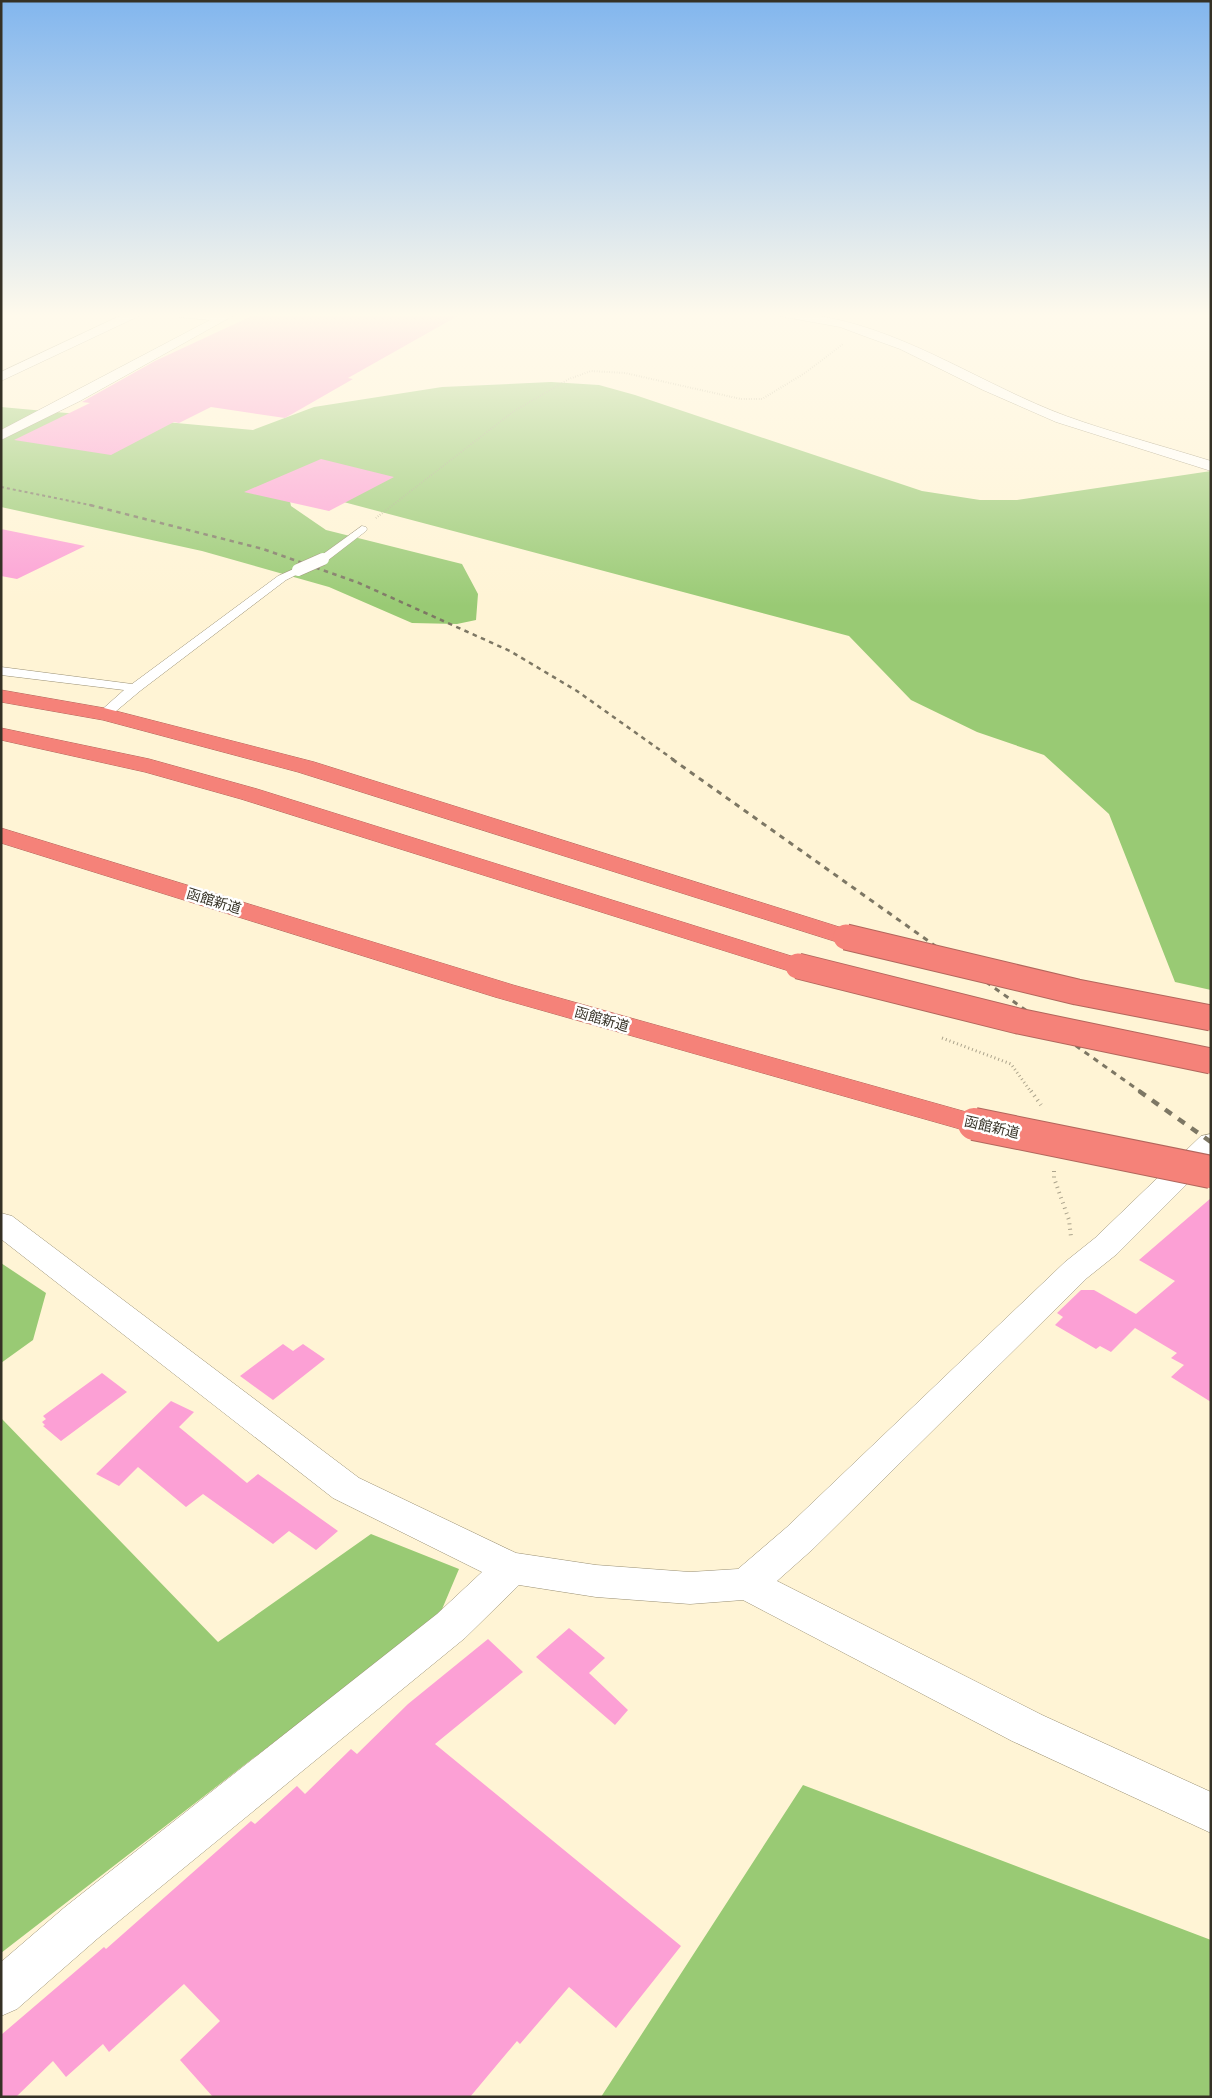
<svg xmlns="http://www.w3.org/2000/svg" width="1212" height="2098" font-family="'IBM Plex Sans','Noto Sans JP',sans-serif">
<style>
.forest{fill:#99ca74}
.building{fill:#fca0d5}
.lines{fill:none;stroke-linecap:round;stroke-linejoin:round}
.lane-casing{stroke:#9a9074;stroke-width:1}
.street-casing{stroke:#9a9074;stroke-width:1}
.highway-casing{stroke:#b2665c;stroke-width:1}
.path-far2{stroke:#aba38c;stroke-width:2;stroke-dasharray:0.5 2;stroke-linecap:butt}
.path-far1{stroke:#aba38c;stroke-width:3;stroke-dasharray:1 3;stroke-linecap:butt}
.path{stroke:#aba38c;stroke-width:4;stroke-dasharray:1 4.5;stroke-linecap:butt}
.lane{fill:#fff;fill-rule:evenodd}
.street{fill:#fff;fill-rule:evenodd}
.highway{fill:#f58279;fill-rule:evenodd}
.rail-far3{stroke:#7d7764;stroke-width:2;stroke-dasharray:3 3;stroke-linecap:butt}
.rail-far2{stroke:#7d7764;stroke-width:2.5;stroke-dasharray:4.5 4.5;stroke-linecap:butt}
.rail-far1{stroke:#7d7764;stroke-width:3;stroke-dasharray:5.5 5.5;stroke-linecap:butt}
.rail{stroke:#7d7764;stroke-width:4.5;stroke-dasharray:8 8;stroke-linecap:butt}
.lane-bridge-casing{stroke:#9a9074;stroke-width:13;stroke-linecap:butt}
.highway-bridge-far1-casing{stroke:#b2665c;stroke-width:27;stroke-linecap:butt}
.highway-bridge-casing{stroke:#b2665c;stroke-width:34;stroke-linecap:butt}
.lane-bridge{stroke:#fff;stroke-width:12}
.highway-bridge-far1{stroke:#f58279;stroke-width:25}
.highway-bridge{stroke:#f58279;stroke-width:32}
.labels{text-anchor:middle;stroke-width:5;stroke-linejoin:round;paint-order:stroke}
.street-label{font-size:14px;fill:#353125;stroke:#fff}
</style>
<rect width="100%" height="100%" fill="#fff4d5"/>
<path class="forest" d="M 551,382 L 599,385 L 635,395 L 922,491 L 980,500 L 1017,500 L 1211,471 L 1211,990 L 1175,982 L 1109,814 L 1044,755 L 977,732 L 911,700 L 849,636 L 287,487 L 291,506 L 326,530 L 462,564 L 478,594 L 476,620 L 457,624 L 412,623 L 329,587 L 202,551 L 1,507 L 1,407 L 253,430 L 314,407 L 442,387 Z
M 1,1263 L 46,1293 L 33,1340 L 1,1363 Z
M 1,1418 L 218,1642 L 371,1534 L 459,1569 L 440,1614 L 1,1953 Z
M 803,1785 L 1211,1940 L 1211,2097 L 601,2097 Z"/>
<path class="building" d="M 258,313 L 463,313 L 348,378 L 353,379 L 285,418 L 211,407 L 179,423 L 174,422 L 111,455 L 14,440 L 90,403 L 82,402 L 155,361 Z
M 321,459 L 394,477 L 329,511 L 244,492 Z
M 1,529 L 85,546 L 17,579 L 1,576 Z
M 1211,1198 L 1211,1402 L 1171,1377 L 1184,1365 L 1171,1358 L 1177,1353 L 1135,1328 L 1111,1352 L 1100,1346 L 1096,1349 L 1055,1325 L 1063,1317 L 1057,1313 L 1081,1290 L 1094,1290 L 1136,1314 L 1175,1281 L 1139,1260 Z
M 283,1344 L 293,1351 L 303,1344 L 325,1359 L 273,1400 L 240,1376 Z
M 102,1373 L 127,1392 L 61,1441 L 43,1426 L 45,1425 L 42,1422 L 46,1419 L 43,1416 Z
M 171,1401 L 194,1412 L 179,1427 L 247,1483 L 258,1474 L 338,1531 L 316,1550 L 289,1531 L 273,1544 L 203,1494 L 186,1507 L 138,1467 L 119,1486 L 96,1474 Z
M 569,1628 L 605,1658 L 589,1673 L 628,1710 L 615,1725 L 536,1657 Z
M 488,1639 L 523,1672 L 435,1744 L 681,1946 L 616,2028 L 569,1987 L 520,2044 L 517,2041 L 470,2097 L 213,2097 L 180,2060 L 220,2021 L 184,1984 L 109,2052 L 103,2044 L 66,2077 L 53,2061 L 16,2097 L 1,2097 L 1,2035 L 104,1947 L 106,1949 L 251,1821 L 255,1824 L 297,1786 L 305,1794 L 351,1749 L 357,1754 L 408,1704 Z"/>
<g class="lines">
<defs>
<path id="lane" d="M 362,526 L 366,527 L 367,529 L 366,531 L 327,561 L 319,561 L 317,559 L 319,557 Z
M 298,567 L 302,568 L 304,570 L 302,572 L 286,580 L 140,691 L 109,717 L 104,718 L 97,714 L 124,690 L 1,675 L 1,667 L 132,684 L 278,576 Z"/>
<path id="street" d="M 126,313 L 141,313 L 139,316 L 1,381 L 1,372 Z
M 173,313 L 238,313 L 80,401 L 1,440 L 1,430 L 210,320 L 179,317 Z
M 777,313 C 793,311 809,314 825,317 C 911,333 985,386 1066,416 C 1113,433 1163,446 1211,461 L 1211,471 L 1056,422 L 983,390 L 900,349 L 864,336 L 840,327 L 779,316 Z
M 1211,1134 L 1211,1160 L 1117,1254 L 1087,1278 L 813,1549 L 777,1581 L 1042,1715 L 1211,1792 L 1211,1833 L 1012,1741 L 743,1600 L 690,1604 L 596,1597 L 519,1585 L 465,1638 L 97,1939 L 17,2009 L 1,2016 L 1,1962 L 65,1907 L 437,1614 L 482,1572 L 333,1498 L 1,1239 L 1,1213 L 12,1216 L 359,1478 L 516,1553 L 596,1565 L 690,1572 L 738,1569 L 787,1527 L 1065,1262 L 1095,1238 L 1201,1136 Z"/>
<path id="highway" d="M 1,690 L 104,708 L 314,762 L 855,932 L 859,937 L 855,942 L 846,945 L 837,942 L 298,772 L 103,720 L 1,702 Z
M 1,728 L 149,759 L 257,789 L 807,961 L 811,966 L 807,971 L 798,974 L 789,971 L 241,799 L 145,772 L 1,740 Z
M 1,828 L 513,985 L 984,1117 L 989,1124 L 984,1131 L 974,1133 L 495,997 L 1,843 Z"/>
</defs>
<use href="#lane" class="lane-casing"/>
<use href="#street" class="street-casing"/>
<use href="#highway" class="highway-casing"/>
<path class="path-far2" d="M 376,518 L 514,411 L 569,379 L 591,371 L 625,373 L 741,399 L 762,399 L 805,373 L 843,344"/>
<path class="path-far1" d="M 942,1038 L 1011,1064 L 1031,1092"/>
<path class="path" d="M 1031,1091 L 1041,1105
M 1054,1171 L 1054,1178 L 1069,1220 L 1071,1237"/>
<use href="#lane" class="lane"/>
<use href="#street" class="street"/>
<use href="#highway" class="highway"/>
<path class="rail-far3" d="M 1,487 L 95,506"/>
<path class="rail-far2" d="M 90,505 L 263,549 L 359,583 L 510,651 L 577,691 L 674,760"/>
<path class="rail-far1" d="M 672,759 L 1141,1092"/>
<path class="rail" d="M 1139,1091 L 1211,1142"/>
<defs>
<path id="lane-bridge" d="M 298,570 L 323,559"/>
<path id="highway-bridge-far1" d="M 846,937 L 1077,992 L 1211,1018
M 798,966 L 1018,1021 L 1211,1061"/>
<path id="highway-bridge" d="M 974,1124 L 1211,1172"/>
</defs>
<use href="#lane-bridge" class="lane-bridge-casing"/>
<use href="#highway-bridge-far1" class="highway-bridge-far1-casing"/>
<use href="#highway-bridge" class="highway-bridge-casing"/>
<use href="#lane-bridge" class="lane-bridge"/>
<use href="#highway-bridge-far1" class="highway-bridge-far1"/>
<use href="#highway-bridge" class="highway-bridge"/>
</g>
<linearGradient id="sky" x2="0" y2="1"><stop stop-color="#82b6ee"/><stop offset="0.52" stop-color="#fffaec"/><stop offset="1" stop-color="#fffaec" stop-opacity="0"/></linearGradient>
<rect width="1212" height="606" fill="url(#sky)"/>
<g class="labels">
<g class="street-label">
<text transform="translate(214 901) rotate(17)" y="5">函館新道</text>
<text transform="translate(602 1019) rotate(16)" y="5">函館新道</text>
<text transform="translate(992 1127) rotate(13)" y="5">函館新道</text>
</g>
</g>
<rect width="1212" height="2098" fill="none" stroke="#353125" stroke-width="5"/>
</svg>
